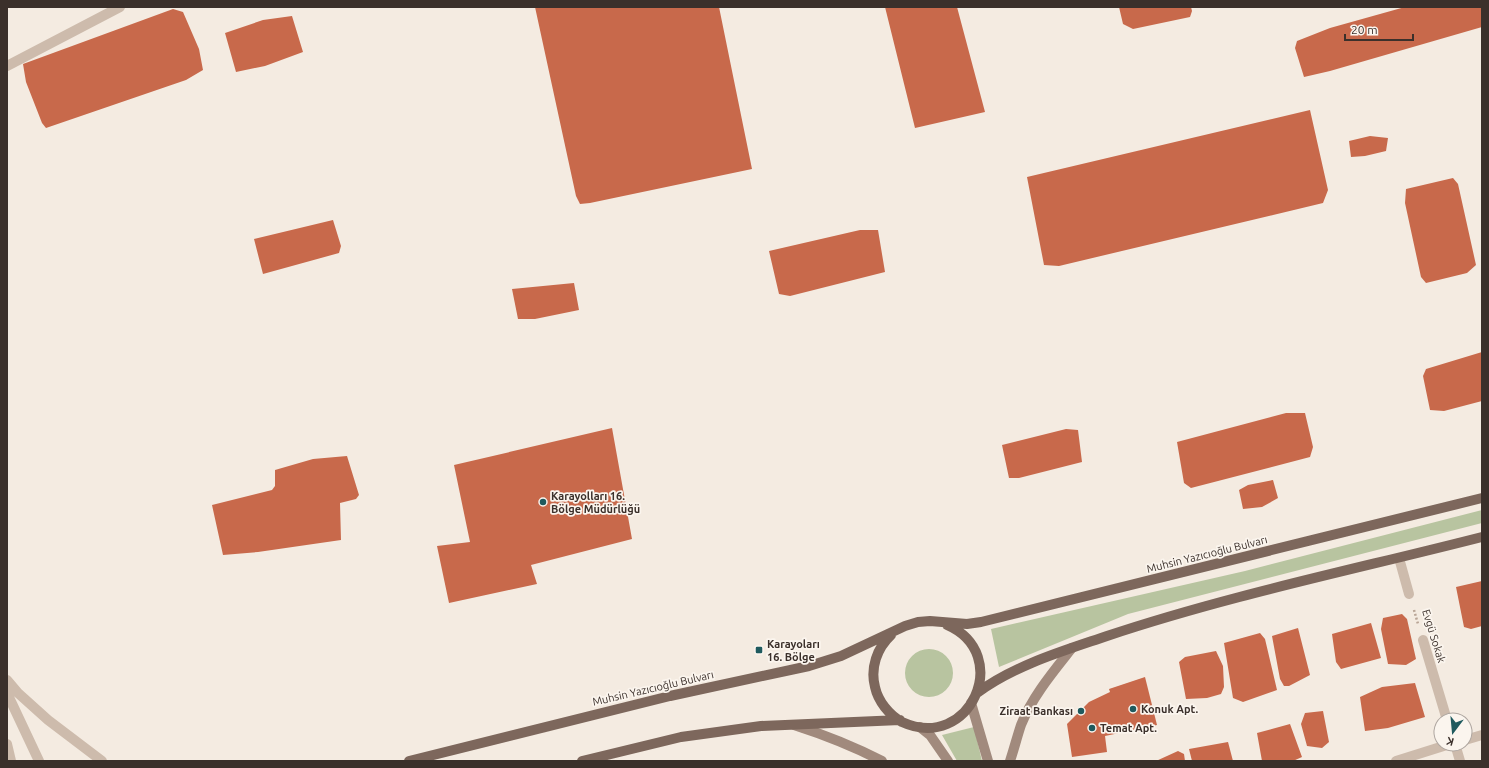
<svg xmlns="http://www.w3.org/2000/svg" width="1489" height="768" font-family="Ubuntu,sans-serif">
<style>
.green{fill:#b8c4a0}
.building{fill:#c8694b}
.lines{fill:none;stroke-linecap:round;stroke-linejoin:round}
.path{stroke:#b9a596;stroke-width:2.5;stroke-dasharray:2 2;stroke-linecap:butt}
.pedestrian{stroke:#cdbbac;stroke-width:10}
.minor{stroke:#cdbbac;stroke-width:10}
.tertiary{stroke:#cdbbac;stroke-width:10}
.secondary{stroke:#a18a7d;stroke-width:10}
.primary{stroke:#7d675c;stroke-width:10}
.poi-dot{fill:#1f5a5e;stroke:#fbf5ee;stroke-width:1.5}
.labels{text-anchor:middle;stroke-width:3.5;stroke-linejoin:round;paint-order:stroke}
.poi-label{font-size:11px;font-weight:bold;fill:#3b302b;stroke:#fbf5ee;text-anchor:start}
.street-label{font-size:11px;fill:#3b302b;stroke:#fbf5ee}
</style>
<rect width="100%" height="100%" fill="#f4ebe1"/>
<path class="green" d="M 1482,510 L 1482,523 L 1128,614 L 999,667 L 991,629 L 1245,571 Z
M905 673a24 24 0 1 1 48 0a24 24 0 1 1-48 0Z
M 974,727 L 982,761 L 957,761 L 942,735 Z"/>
<path class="building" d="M 535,7 L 719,7 L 752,169 L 590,203 L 580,204 L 576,196 Z
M 885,7 L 957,7 L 985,112 L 915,128 Z
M 1119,7 L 1191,7 L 1192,11 L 1190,17 L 1133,29 L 1123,24 Z
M 1405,7 L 1482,7 L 1482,27 L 1330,71 L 1304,77 L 1295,48 L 1297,41 L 1330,28 Z
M 173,9 L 183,12 L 199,49 L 203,70 L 186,80 L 46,128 L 42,123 L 26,82 L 23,64 Z
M 292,16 L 303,52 L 265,66 L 236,72 L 225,33 L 263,20 Z
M 1310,110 L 1328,190 L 1323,203 L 1059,266 L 1044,265 L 1027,177 Z
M 1370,136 L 1388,138 L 1386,151 L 1365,156 L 1351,157 L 1349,141 Z
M 1453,178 L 1458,184 L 1476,265 L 1467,273 L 1426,283 L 1421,277 L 1405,203 L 1406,189 Z
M 333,220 L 341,246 L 339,253 L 263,274 L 254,239 Z
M 860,230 L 878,230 L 885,272 L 790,296 L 779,294 L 769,251 Z
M 574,283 L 579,310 L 535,319 L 518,319 L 512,289 Z
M 1482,352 L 1482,401 L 1444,411 L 1430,410 L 1423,376 L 1426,369 Z
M 1286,413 L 1305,413 L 1313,447 L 1310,457 L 1191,488 L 1184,483 L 1177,442 Z
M 612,428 L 632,539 L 531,565 L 537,584 L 449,603 L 437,546 L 470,542 L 454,465 Z
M 1066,429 L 1078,430 L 1082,462 L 1019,478 L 1009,478 L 1002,445 Z
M 347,456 L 359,495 L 356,499 L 340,503 L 341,540 L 258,552 L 223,555 L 212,505 L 272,490 L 275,486 L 275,470 L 313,459 Z
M 1273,480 L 1278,498 L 1262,507 L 1243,509 L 1239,490 L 1248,485 Z
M 1482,581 L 1482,626 L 1471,629 L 1464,627 L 1456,587 Z
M 1402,614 L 1407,619 L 1416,659 L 1406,665 L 1388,664 L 1381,629 L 1383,618 Z
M 1371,623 L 1381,658 L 1341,669 L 1336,662 L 1332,634 Z
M 1298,628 L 1310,675 L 1289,686 L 1284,686 L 1280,679 L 1272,636 Z
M 1260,633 L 1265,639 L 1277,690 L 1243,702 L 1233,698 L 1224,643 Z
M 1216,651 L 1223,666 L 1224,687 L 1221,694 L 1207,698 L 1186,699 L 1179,662 L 1185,657 Z
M 1145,677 L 1157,725 L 1105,736 L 1107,752 L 1072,757 L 1067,724 L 1089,702 L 1110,692 L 1109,689 Z
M 1415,683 L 1425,717 L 1388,728 L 1365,731 L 1360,697 L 1382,687 Z
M 1323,711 L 1329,742 L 1322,748 L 1307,746 L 1301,724 L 1305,713 Z
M 1290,724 L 1302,757 L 1293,761 L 1262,761 L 1257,733 Z
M 1228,742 L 1233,761 L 1192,761 L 1189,749 Z
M 1178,751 L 1184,754 L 1185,761 L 1156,761 Z"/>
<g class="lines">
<path class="path" d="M 1414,610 L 1418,624"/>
<path class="pedestrian" d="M 1399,558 L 1409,594"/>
<path class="minor" d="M 7,66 L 120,7
M 1423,640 L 1447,720
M 1465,740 L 1482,735
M 1455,744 L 1460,761
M 1396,761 L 1450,744"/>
<path class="tertiary" d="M 7,680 L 18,693 L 48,720 L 102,761
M 7,693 L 39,761
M 7,744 L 11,761"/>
<path class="secondary" d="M 971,703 L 988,761
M 794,725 C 825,735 853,746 882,761
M 920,727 L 930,735 L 948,761
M 1010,761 C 1014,749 1017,737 1021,725 C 1032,697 1053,672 1072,648"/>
<path class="primary" d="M 891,635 C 877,648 870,668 875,687 C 878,701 889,715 902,722 C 970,753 1014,654 947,625
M 977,693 C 1015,665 1063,651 1107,636 C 1230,595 1357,569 1482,537
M 409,761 L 670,696 L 809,666 L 841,656 L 905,626 L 918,622 L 930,621 L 967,624 L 981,622 L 1482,498
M 582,761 L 681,737 L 761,726 L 900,720"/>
</g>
<g class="poi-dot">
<circle cx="543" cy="502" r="4"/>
<rect x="755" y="646" width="8" height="8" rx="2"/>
<circle cx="1133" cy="709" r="4"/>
<circle cx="1081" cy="711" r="4"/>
<circle cx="1092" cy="728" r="4"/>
</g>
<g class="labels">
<g class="poi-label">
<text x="551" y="500">Karayolları 16.<tspan x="551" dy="13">Bölge Müdürlüğü</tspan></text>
<text x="767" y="648">Karayoları<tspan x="767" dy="13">16. Bölge</tspan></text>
<text x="1141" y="713">Konuk Apt.</text>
<text x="1073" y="715" text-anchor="end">Ziraat Bankası</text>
<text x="1100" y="732">Temat Apt.</text>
</g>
<g class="street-label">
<text transform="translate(1207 554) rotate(-14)" y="4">Muhsin Yazıcıoğlu Bulvarı</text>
<text transform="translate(1434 636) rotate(73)" y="4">Evgü Sokak</text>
<text transform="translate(653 688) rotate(-13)" y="4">Muhsin Yazıcıoğlu Bulvarı</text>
</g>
</g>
<rect width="1489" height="768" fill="none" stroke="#3b302b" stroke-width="16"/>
<g transform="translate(1453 732) rotate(196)"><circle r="19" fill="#fbf5ee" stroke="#aea6a0"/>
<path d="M0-3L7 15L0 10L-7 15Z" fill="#1f5a5e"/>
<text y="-6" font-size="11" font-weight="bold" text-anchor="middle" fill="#3b302b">K</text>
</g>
<path d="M1345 34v6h68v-6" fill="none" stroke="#3b302b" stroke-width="2"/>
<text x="1351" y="34" font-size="12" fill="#3b302b" stroke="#fbf5ee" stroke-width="3" paint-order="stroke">20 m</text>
</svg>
